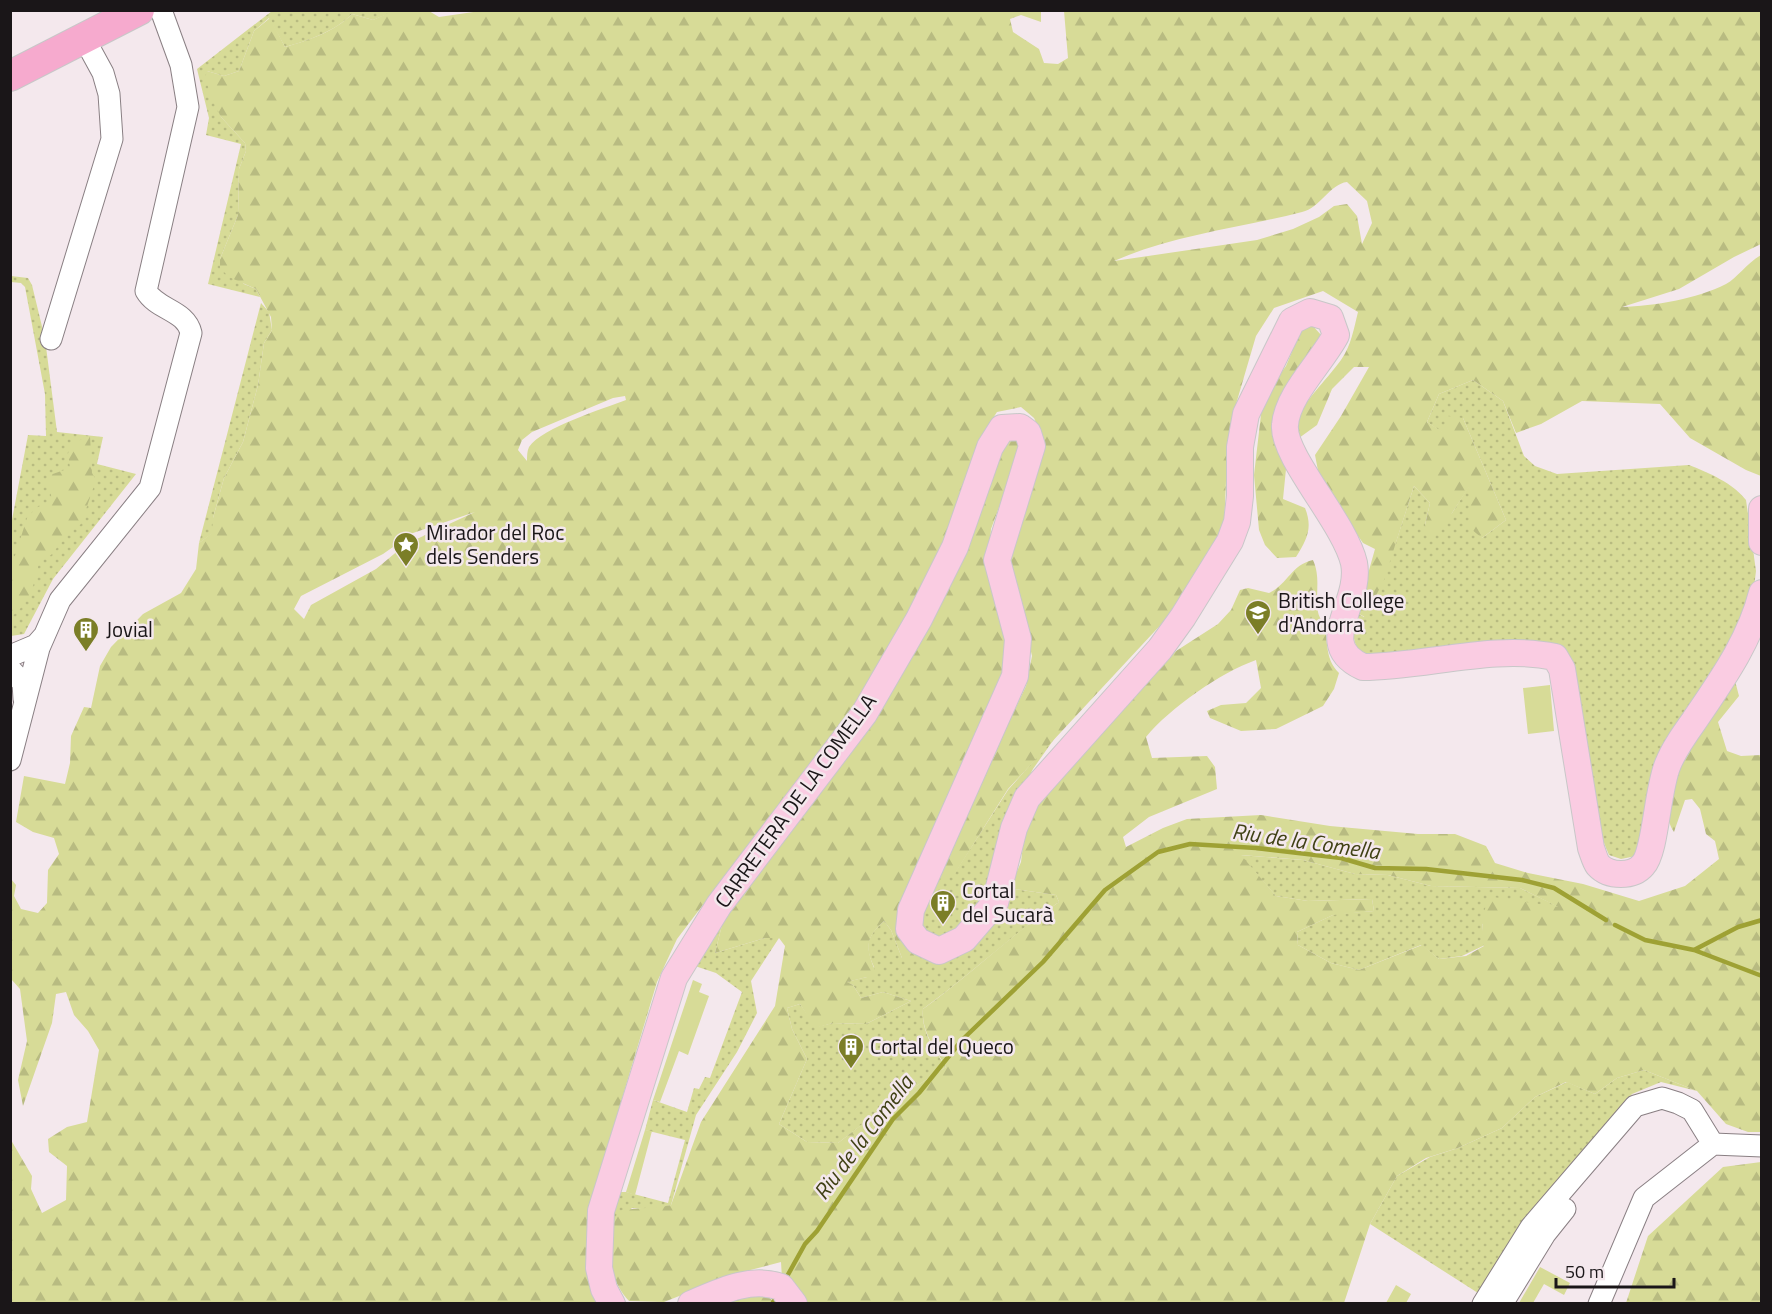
<svg xmlns="http://www.w3.org/2000/svg" width="1772" height="1314" font-family="'Titillium Web',sans-serif">
<style>
.grass{fill:url(#grass-dots)}
.forest{fill:url(#forest-firs);fill-rule:evenodd}
.garden{fill:#d7db97}
.lines{fill:none;stroke-linecap:round;stroke-linejoin:round}
.stream{stroke:#9ea134;stroke-width:4.5}
.minor-casing{stroke:#897f83;stroke-width:23}
.major-casing{stroke:#c8c7c8;stroke-width:28}
.highway-casing{stroke:#c8c7c8;stroke-width:32}
.minor{stroke:#fff;stroke-width:21}
.major{stroke:#facce2;stroke-width:26}
.highway{stroke:#f6aace;stroke-width:30}
.labels{text-anchor:middle;stroke-width:5;stroke-linejoin:round;paint-order:stroke}
.poi-label{font-size:21px;fill:#1a1618;stroke:#f4e8ed;text-anchor:start}
.street-label{font-size:21px;fill:#1a1618;stroke:#f4e8ed}
.water-label{font-size:22px;font-style:italic;fill:#404115;stroke:#f4e8ed}
</style>
<defs>
<pattern id="grass-dots" width="8" height="8" patternUnits="userSpaceOnUse" patternTransform="scale(1.5)"><rect width="8" height="8" fill="#d7db97"/><path d="M2 2h.1M6 6h.1" fill="none" stroke="#b8bb81" stroke-width="1.8" stroke-linecap="round"/></pattern>
<pattern id="forest-firs" width="22" height="20" patternUnits="userSpaceOnUse" patternTransform="scale(1.5)"><rect width="22" height="20" fill="#d7db97"/><path d="M5 1l3.5 6h-7zM16 11l3.5 6h-7z" fill="#b8bb81"/></pattern>
</defs>
<rect width="100%" height="100%" fill="#f4e8ed"/>
<path class="grass" d="M 272,11 L 395,11 L 373,20 L 352,14 C 336,31 307,41 285,47 L 269,18 L 254,31 L 239,71 L 224,76 L 207,71 L 221,117 L 245,143 L 246,151 L 239,169 L 238,215 L 220,259 L 244,284 L 256,289 L 260,297 L 208,284 L 241,144 L 206,135 L 209,118 L 197,69 Z
M 11,276 L 28,278 L 32,285 L 45,339 L 57,432 L 103,437 L 97,464 L 136,474 L 53,579 L 24,634 L 11,636 L 11,525 L 28,435 L 46,436 L 45,394 L 25,287 L 21,283 L 11,282 Z
M 261,303 L 269,312 L 272,330 L 264,343 L 258,385 L 243,442 L 224,478 L 213,518 L 213,533 L 199,543 Z
M 1473,380 L 1503,401 L 1524,456 L 1535,466 L 1557,474 L 1689,465 C 1709,473 1733,483 1746,500 L 1756,571 L 1752,603 L 1636,856 L 1621,859 L 1609,855 L 1602,838 L 1575,666 L 1561,652 L 1364,658 C 1351,642 1352,632 1357,613 L 1364,617 L 1396,542 L 1414,486 L 1430,503 L 1425,525 L 1452,513 L 1469,486 L 1482,538 L 1506,520 L 1463,418 L 1446,435 L 1427,422 L 1439,394 Z
M 1059,732 L 1033,769 L 1019,795 L 976,918 L 942,942 L 920,928 L 921,916 L 941,864 L 954,874 L 1008,790 Z
M 1240,855 L 1303,860 L 1355,874 L 1388,875 L 1431,886 L 1520,888 L 1561,908 L 1482,924 L 1485,945 L 1462,956 L 1439,959 L 1421,945 L 1359,970 L 1331,963 L 1298,945 L 1297,932 L 1335,914 L 1374,911 L 1372,899 L 1308,901 L 1276,896 Z
M 1012,883 L 1014,889 L 1056,895 L 1059,902 C 1012,935 970,975 923,1009 C 921,1032 934,1049 946,1067 L 890,1103 L 838,1143 L 807,1142 L 779,1124 L 807,1059 L 792,1029 L 787,1008 L 800,1004 L 816,1027 L 833,1023 L 866,1024 L 911,1001 L 883,992 L 861,998 L 853,985 L 846,982 L 867,977 L 874,967 C 864,946 867,936 884,921 L 891,930 L 902,958 L 911,945 L 926,956 Z
M 725,913 L 715,953 L 765,938 L 779,938 L 751,981 L 757,1013 L 737,1052 L 696,1115 L 671,1205 L 652,1210 L 632,1208 L 611,1226 L 614,1192 L 626,1192 L 668,1203 L 685,1140 L 645,1130 L 653,1100 L 687,1112 L 694,1088 L 699,1089 L 705,1077 L 710,1078 L 742,992 L 716,973 L 695,966 Z
M 1644,1070 L 1697,1091 L 1661,1082 L 1632,1094 L 1478,1293 L 1370,1224 L 1397,1176 L 1430,1157 L 1458,1148 L 1502,1128 L 1535,1097 L 1567,1082 L 1595,1094 L 1617,1078 Z"/>
<path class="forest" d="M 395,10 L 429,11 L 439,17 L 487,10 L 1041,11 L 1041,22 L 1021,15 L 1010,19 L 1013,32 L 1039,49 L 1044,63 L 1058,64 L 1068,58 L 1064,11 L 1761,11 L 1761,244 L 1734,257 L 1679,289 L 1622,307 C 1654,306 1697,299 1726,284 C 1737,278 1746,264 1761,255 L 1761,476 L 1746,470 L 1690,438 L 1660,404 L 1582,401 L 1541,424 L 1516,433 L 1503,401 L 1473,380 L 1439,394 L 1427,422 L 1446,434 L 1447,416 L 1463,418 L 1506,520 L 1482,538 L 1471,529 L 1469,487 L 1452,513 L 1430,536 L 1425,525 L 1430,503 L 1414,486 L 1384,580 L 1365,617 L 1357,613 L 1375,549 L 1363,543 L 1320,481 L 1315,455 L 1341,416 L 1369,367 L 1354,367 L 1332,389 L 1317,425 L 1299,438 L 1294,425 C 1304,400 1325,382 1341,360 C 1351,346 1354,328 1358,312 L 1323,291 L 1274,308 L 1256,336 L 1234,411 L 1227,457 L 1224,529 L 1194,589 L 1008,789 L 954,875 L 942,876 L 941,864 L 1026,686 L 1032,656 L 1008,551 L 1044,440 L 1034,418 L 1021,407 L 997,412 L 985,430 L 948,538 L 919,597 L 863,694 L 677,939 L 657,982 L 588,1212 L 586,1252 L 594,1292 L 602,1303 L 11,1304 L 11,1140 L 32,1176 L 31,1189 L 42,1213 L 66,1200 L 67,1166 L 49,1152 L 48,1139 L 67,1127 L 87,1122 L 99,1050 L 88,1031 L 74,1015 L 66,992 L 56,994 L 52,1023 L 23,1106 L 18,1080 L 27,1041 L 20,989 L 11,979 L 11,879 L 16,885 L 14,896 L 21,909 L 38,913 L 47,903 L 48,870 L 59,854 L 54,838 L 33,832 L 16,822 L 24,776 L 65,784 L 70,763 L 71,736 L 84,707 L 91,708 L 100,666 L 111,647 L 143,614 L 181,593 L 196,569 L 199,543 L 212,533 L 213,518 L 224,478 L 243,442 L 258,385 L 264,343 L 272,330 L 271,317 L 256,289 L 229,277 L 220,268 L 220,259 L 238,215 L 239,169 L 246,151 L 245,143 L 221,117 L 213,101 L 205,78 L 207,71 L 224,76 L 239,71 L 254,31 L 270,18 L 285,47 C 309,40 334,32 352,14 L 373,20 ZM 1347,182 L 1367,201 L 1372,223 L 1362,244 L 1357,216 L 1347,204 L 1334,206 L 1319,217 L 1293,229 L 1257,240 L 1114,261 C 1173,235 1240,228 1302,212 C 1320,208 1330,184 1347,182 ZM 625,396 L 626,400 C 603,409 543,427 529,447 C 527,451 527,456 527,461 L 518,450 L 522,440 L 532,432 L 613,398 ZM 475,512 L 406,544 L 376,569 L 311,605 L 304,619 L 294,609 L 301,596 L 383,554 L 413,533 Z
M 1312,325 L 1322,336 L 1276,408 L 1275,444 L 1286,469 L 1283,499 L 1305,508 C 1313,528 1307,539 1296,557 L 1277,558 L 1265,545 L 1259,530 L 1254,475 L 1263,397 L 1286,366 L 1301,330 Z
M 90,436 L 92,473 L 96,480 L 81,524 L 69,533 L 51,555 L 39,562 C 35,584 29,604 11,617 L 11,568 L 27,518 L 36,508 L 52,500 L 47,476 L 70,468 L 68,453 L 75,442 Z
M 1007,437 L 1019,438 L 1021,447 L 991,529 L 989,556 L 1008,634 L 1007,659 L 911,945 L 915,959 L 909,961 L 902,958 L 891,930 L 884,921 C 860,942 869,953 878,979 L 867,977 L 847,982 L 853,985 L 861,998 L 883,992 L 911,1001 L 866,1024 L 833,1023 L 815,1028 L 800,1004 L 787,1008 L 792,1029 L 807,1059 L 779,1124 L 807,1142 L 838,1143 L 888,1104 L 946,1067 C 935,1048 921,1032 923,1009 C 970,975 1011,935 1059,902 L 1056,895 L 1014,889 L 1012,883 L 1021,862 L 1024,837 L 1043,794 L 1129,694 L 1176,651 L 1218,624 L 1231,610 L 1240,590 L 1248,588 L 1269,593 C 1288,584 1291,565 1313,560 C 1321,578 1315,593 1318,612 C 1319,618 1324,623 1325,629 C 1328,646 1326,660 1339,673 L 1334,689 L 1323,706 L 1276,729 L 1241,731 L 1210,718 L 1207,711 L 1221,705 L 1246,703 L 1261,688 L 1256,660 C 1220,673 1171,707 1146,737 L 1152,758 L 1207,756 L 1215,767 L 1217,789 L 1149,817 L 1123,837 L 1126,847 L 1163,828 L 1187,819 L 1261,815 L 1330,826 L 1418,834 L 1455,834 L 1486,846 L 1495,863 L 1528,873 L 1583,884 L 1639,901 L 1685,886 L 1719,859 L 1715,841 L 1706,834 L 1700,809 L 1692,799 L 1685,800 L 1674,832 C 1647,794 1713,710 1734,677 L 1739,696 L 1718,722 L 1727,751 L 1741,756 L 1761,755 L 1761,1132 L 1748,1132 L 1726,1124 L 1697,1091 L 1644,1070 L 1617,1078 L 1595,1094 L 1566,1082 L 1535,1097 L 1502,1128 L 1458,1148 L 1426,1158 L 1397,1176 L 1370,1224 L 1344,1303 L 803,1303 L 782,1278 L 781,1262 L 735,1274 L 664,1302 L 629,1301 C 607,1278 603,1238 619,1211 C 637,1207 654,1209 671,1205 L 701,1122 L 775,1006 L 785,946 L 779,938 L 765,938 L 715,953 L 725,913 L 869,724 ZM 1241,855 L 1303,860 L 1355,874 L 1388,875 L 1431,886 L 1520,888 L 1558,907 L 1493,897 C 1479,911 1482,927 1484,946 L 1466,956 L 1439,959 L 1422,945 L 1359,970 L 1331,963 L 1298,945 L 1297,932 L 1333,915 L 1374,911 L 1372,899 L 1308,901 L 1276,896 Z
M 1761,1162 L 1761,1303 L 1626,1303 L 1648,1236 L 1723,1167 Z
M 763,1293 L 776,1303 L 716,1304 Z"/>
<path class="garden" d="M 1550,685 L 1554,731 L 1528,734 L 1523,688 Z
M 693,980 L 702,984 L 699,992 L 709,996 L 688,1055 L 679,1051 L 660,1102 L 653,1100 Z
M 645,1130 L 652,1131 L 635,1195 L 626,1192 Z
M 1540,1267 L 1570,1283 L 1564,1295 L 1544,1284 L 1533,1303 L 1519,1303 Z
M 1396,1285 L 1411,1294 L 1406,1303 L 1386,1303 Z"/>
<g class="lines">
<path class="stream" d="M 1615,925 L 1645,940 L 1694,950 L 1762,976
M 1694,950 L 1738,927 L 1762,920
M 785,1280 L 805,1244 L 817,1231 L 893,1119 L 919,1093 L 962,1040 L 1043,962 L 1105,890 L 1158,852 L 1190,844 L 1256,848 L 1341,858 L 1375,868 L 1426,869 L 1522,880 L 1554,888 L 1606,920
M 772,1304 L 777,1295"/>
<defs>
<path id="minor" d="M 51,339 L 112,139 L 109,94 L 103,73 L 85,40
M 10,656 L 36,645 L 43,637
M 10,669 L 23,683 L 24,699
M 10,760 L 39,648 L 60,600 L 150,488 L 191,333 C 186,310 157,310 146,291 L 188,107 L 181,65 L 161,10
M 1483,1304 L 1531,1227 L 1635,1106 L 1662,1098 L 1678,1103 L 1692,1110 L 1713,1144 L 1762,1146
M 1502,1304 L 1545,1234 L 1565,1209
M 1599,1304 L 1644,1198 L 1713,1144"/>
<path id="major" d="M 1762,509 L 1762,542
M 612,1304 L 604,1289 L 599,1268 L 601,1211 L 674,978 L 719,905 L 864,714 L 919,619 L 955,547 L 990,447 L 1002,428 L 1020,427 L 1028,433 L 1032,446 L 997,560 L 1018,639 L 1015,676 L 911,910 L 909,929 L 918,941 L 939,951 L 964,939 L 995,903 L 1014,828 L 1027,798 L 1160,649 L 1183,617 L 1230,541 L 1237,522 L 1240,496 L 1240,447 L 1246,414 L 1292,321 L 1310,312 L 1330,318 L 1336,335 C 1322,362 1287,395 1285,425 C 1282,456 1345,523 1354,563 C 1362,604 1313,644 1363,667 C 1424,667 1494,644 1555,657 L 1562,669 L 1591,848 C 1593,853 1595,861 1598,865 C 1609,877 1633,877 1643,865 C 1656,851 1657,789 1668,764 C 1674,749 1684,735 1694,721 C 1721,681 1750,641 1762,593
M 691,1304 C 719,1292 750,1276 781,1287 L 794,1304"/>
<path id="highway" d="M 10,76 L 139,10"/>
</defs>
<use href="#minor" class="minor-casing"/>
<use href="#major" class="major-casing"/>
<use href="#highway" class="highway-casing"/>
<use href="#minor" class="minor"/>
<use href="#major" class="major"/>
<use href="#highway" class="highway"/>
</g>
<defs>
<symbol id="sight-pin" viewBox="-11 -11 22 30"><path d="M0 17L-7.5 6A9.5 9.5 0 1 1 7.5 6Z" fill="#7b7e27" stroke="#f4e8ed"/><path d="M0-6L1.8-2.2L6-1.7L2.9 1.2L3.7 5.4L0 3.3L-3.7 5.4L-2.9 1.2L-6-1.7L-1.8-2.2Z" fill="#fff"/></symbol>
<symbol id="school-pin" viewBox="-11 -11 22 30"><path d="M0 17L-7.5 6A9.5 9.5 0 1 1 7.5 6Z" fill="#7b7e27" stroke="#f4e8ed"/><path d="M0-5L7-2L0 1L-7-2ZM-4 1L0 2.5L4 1V4Q0 6-4 4Z" fill="#fff"/></symbol>
<symbol id="building-pin" viewBox="-11 -11 22 30"><path d="M0 17L-7.5 6A9.5 9.5 0 1 1 7.5 6Z" fill="#7b7e27" stroke="#f4e8ed"/><path d="M-4-6H4V6H1V3H-1V6H-4ZM-2.5-4.3h1.7v1.8h-1.7ZM.8-4.3h1.7v1.8H.8ZM-2.5-1h1.7V.8h-1.7ZM.8-1h1.7V.8H.8Z" fill="#fff"/></symbol>
</defs>
<g fill-rule="evenodd">
<use href="#sight-pin" x="391" y="530" width="30" height="40"/>
<use href="#school-pin" x="1243" y="598" width="30" height="40"/>
<use href="#building-pin" x="71" y="615" width="30" height="40"/>
<use href="#building-pin" x="928" y="888" width="30" height="40"/>
<use href="#building-pin" x="836" y="1032" width="30" height="40"/>
</g>
<g class="labels">
<g class="poi-label">
<text x="426" y="540">Mirador del Roc<tspan x="426" dy="24">dels Senders</tspan></text>
<text x="1278" y="608">British College<tspan x="1278" dy="24">d'Andorra</tspan></text>
<text x="106" y="637">Jovial</text>
<text x="962" y="898">Cortal<tspan x="962" dy="24">del Sucarà</tspan></text>
<text x="870" y="1054">Cortal del Queco</text>
</g>
<g class="street-label">
<text transform="translate(796 801) rotate(-54)" y="7">CARRETERA DE LA COMELLA</text>
</g>
<g class="water-label">
<text transform="translate(1306 841) rotate(8)" y="8">Riu de la Comella</text>
<text transform="translate(863 1137) rotate(-53)" y="8">Riu de la Comella</text>
</g>
</g>
<rect width="1772" height="1314" fill="none" stroke="#1a1618" stroke-width="24"/>
<path d="M1556 1278v9h118v-9" fill="none" stroke="#1a1618" stroke-width="3"/>
<text x="1565" y="1278" font-size="18" fill="#1a1618" stroke="#f4e8ed" stroke-width="4.5" paint-order="stroke">50 m</text>
</svg>
